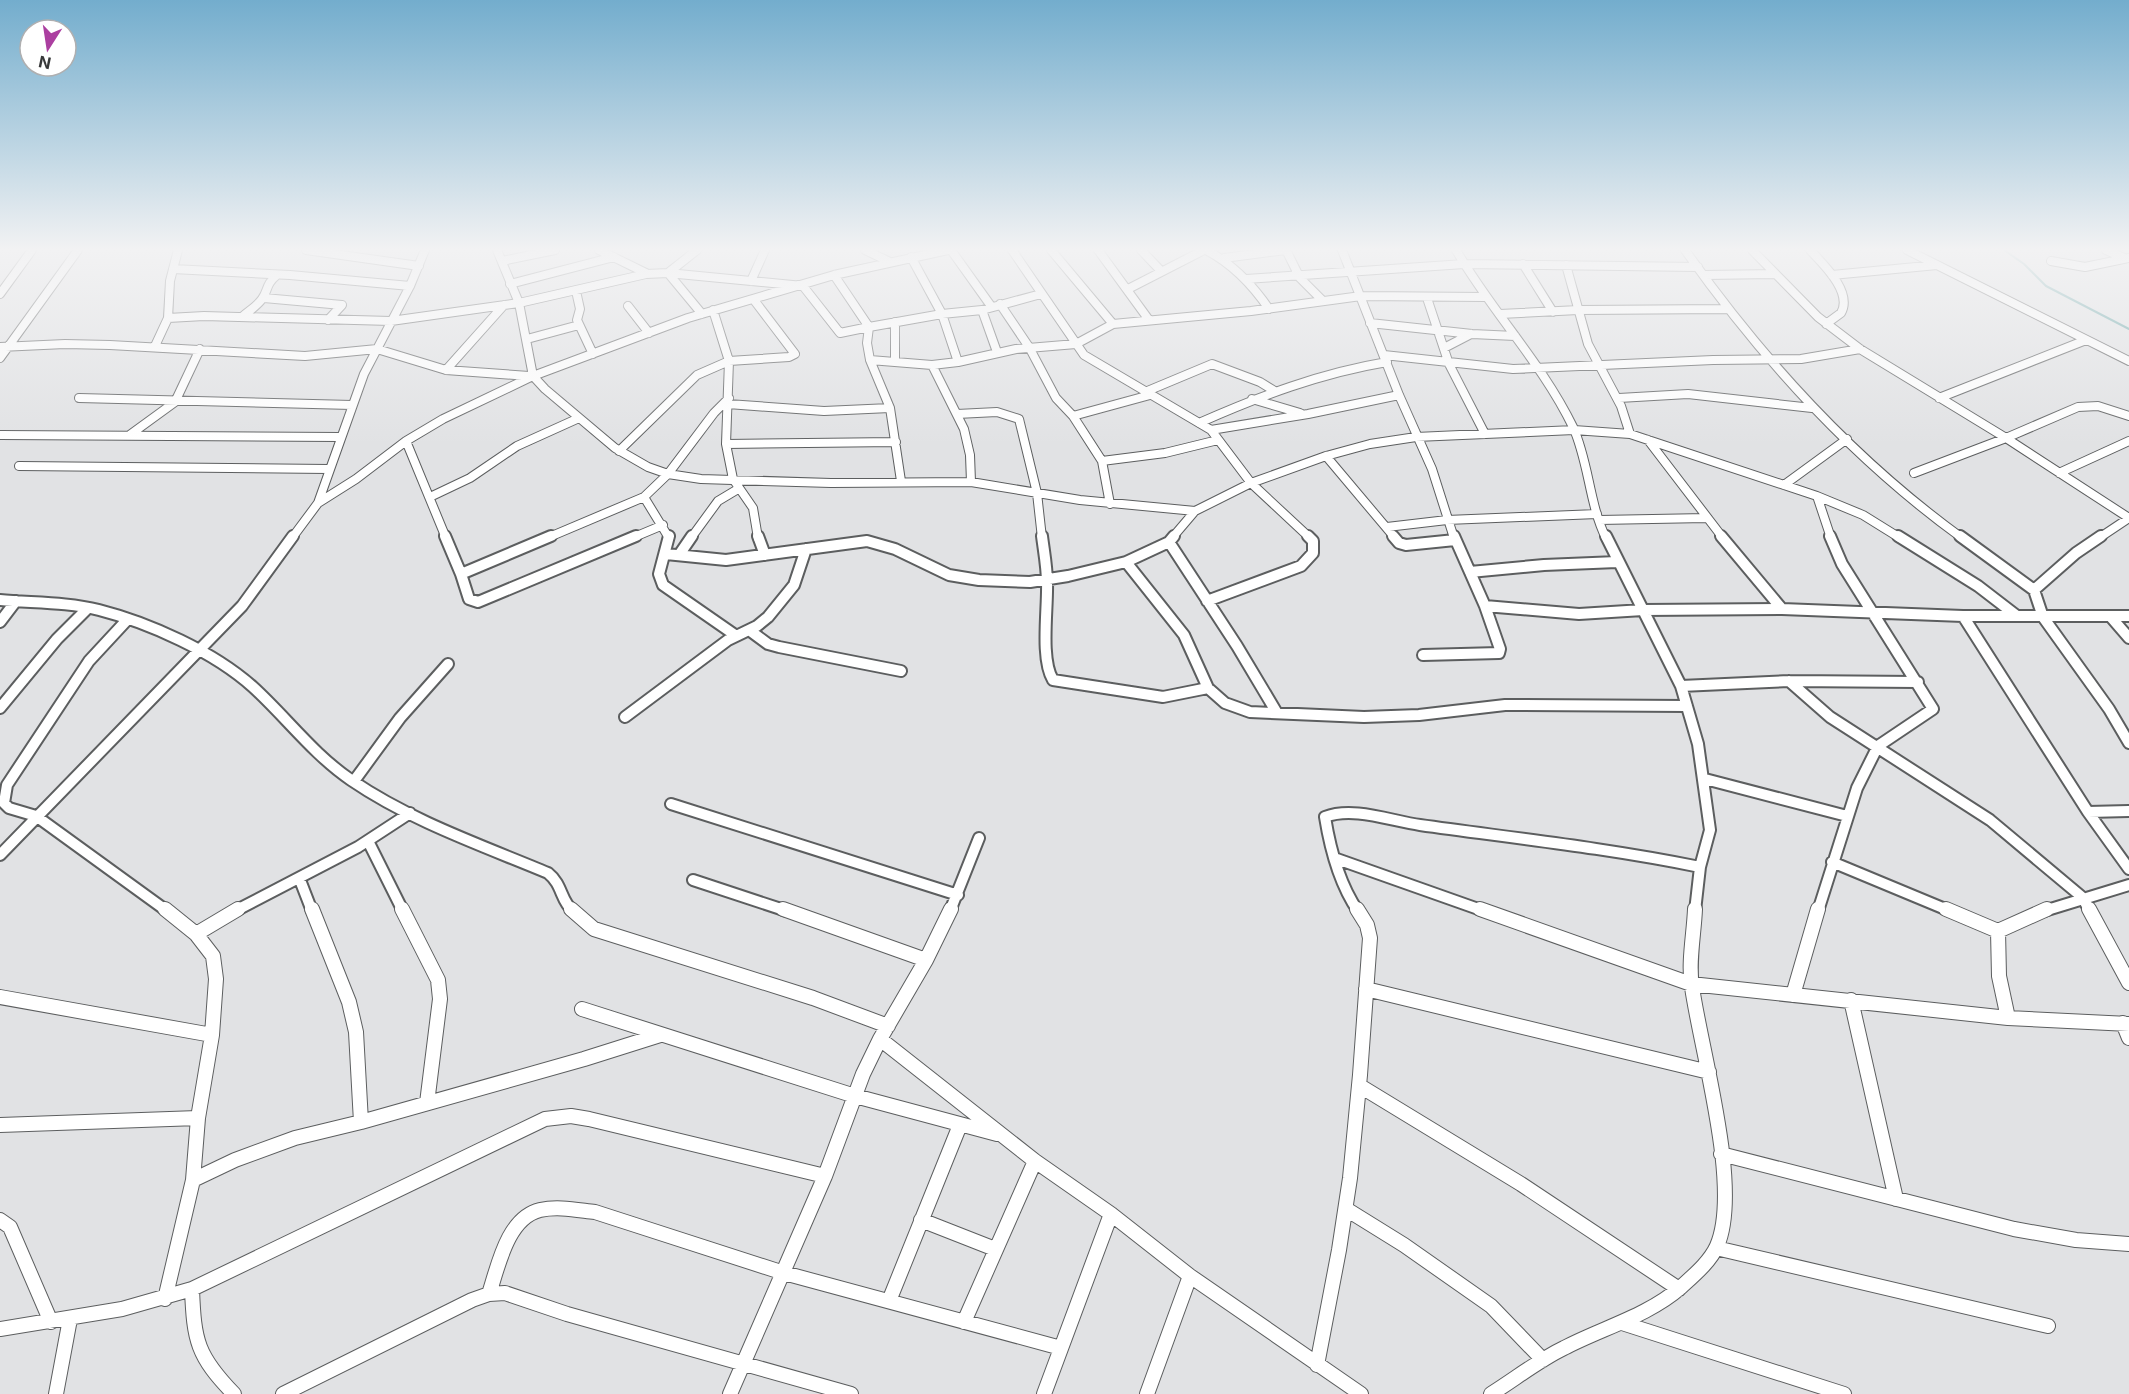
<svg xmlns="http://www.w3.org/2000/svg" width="2129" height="1394" font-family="Inter,sans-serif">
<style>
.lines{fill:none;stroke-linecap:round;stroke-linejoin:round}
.stream{stroke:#64a3a5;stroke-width:2}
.minor-far2-casing{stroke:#5c5e5f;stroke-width:10}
.minor-far1-casing{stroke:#5c5e5f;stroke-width:14}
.minor-casing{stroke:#5c5e5f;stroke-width:16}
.minor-far2{stroke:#fff;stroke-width:8}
.minor-far1{stroke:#fff;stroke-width:10}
.minor{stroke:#fff;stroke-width:14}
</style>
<rect width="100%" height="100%" fill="#e1e2e4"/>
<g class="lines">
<path class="stream" d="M 2004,250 L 2024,264 L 2046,286 L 2129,329"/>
<defs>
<path id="minor-far2" d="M 306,250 L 419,266
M 497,250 L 519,303 L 533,376 L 545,389 L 615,448 L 648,467 L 668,474 L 701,479 L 831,483 L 971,482 L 1080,500 L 1195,511 L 1251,483 L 1326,456 L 1370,444 L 1416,437 L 1574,430 L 1630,434 L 1817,496 L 1863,515 L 1900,538
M 599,250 L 646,273
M 697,250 L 668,273 L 702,314
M 865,250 L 890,262
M 951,250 L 991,306
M 1012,250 L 1084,355 L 1211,430 L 1251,483 L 1310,538
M 1098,250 L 1149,320
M 1141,250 L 1161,271
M 1206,250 C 1233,264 1252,284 1269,309
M 1286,250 L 1300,278 L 1323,301
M 1342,250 L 1399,395 L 1432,469 L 1454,538
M 1456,250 C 1492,312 1542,363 1573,427 C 1589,462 1589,504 1606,538
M 1685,250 C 1762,359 1853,459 1962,538
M 1752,250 L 1818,317 L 1860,349 L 2006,438 L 2129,518
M 1810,250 C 1823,264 1853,292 1841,313 L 1826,324
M 1907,250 L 2129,361
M 2106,250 L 2124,258
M 911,257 L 942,314 L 958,362
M 1224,258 L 1286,250
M 502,261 L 555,250
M 2051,261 L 2085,267 L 2129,258
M 1523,264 L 1553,312
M 1566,265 L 1588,344 L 1621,406 L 1630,434
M 173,269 L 290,275 L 410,286
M 834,275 L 869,327 L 942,314 L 982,310 L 1041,294
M 1704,275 L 1775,274
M 1832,275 L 1937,265
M 1246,279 L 1464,264 L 1698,267
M 751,281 L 765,250
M 510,284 L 614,257
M 1128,289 L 1204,250
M 576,291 L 580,309 L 577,320 L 593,354
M 0,294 L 32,250
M 264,298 L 342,305 L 328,320
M 1427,298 L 1449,364 L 1485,434
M 1000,304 L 1029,347 L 1056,398 L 1073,416 L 1102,461
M 628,306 L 649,333
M 713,310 L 729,361 L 726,444 L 733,479 L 753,508 L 758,538
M 982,310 L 997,352
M 1500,314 L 1578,310 L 1727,309
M 243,316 C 249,311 257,306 262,299 C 269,289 265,285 277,275
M 168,318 L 204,316 L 391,321 L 519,303 L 646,274 L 668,273 L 803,286 L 840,333 L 869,327 L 867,343 L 870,360 L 932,365 L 964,429 L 970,455 L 971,482
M 895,322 L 895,362
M 1370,323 L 1472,334 L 1515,336
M 1113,324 L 1251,311 L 1361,296 L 1485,297
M 527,339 L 579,325
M 155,346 L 168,318 L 170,281 L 178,250
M 0,347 L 65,344 L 110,345 L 305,356 L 377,349 L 446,370 L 529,376
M 1444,348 L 1471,334
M 1384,355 L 1513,369 L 1713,360 L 1801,359 L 1860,349
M 0,358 L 78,250
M 870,360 L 890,408 L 901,481
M 932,365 L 958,362 L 1016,349 L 1076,344 L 1113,324 L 1051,250
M 446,370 L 504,305
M 1145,392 L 1212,364 L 1260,382 L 1273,390
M 79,398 L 352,405
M 1619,398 L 1688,394 L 1812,408
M 1939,398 L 2086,340
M 1252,399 L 1300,413
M 728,404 L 824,411 L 890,408
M 957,414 L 997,412 L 1019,419 L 1037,493 L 1042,538
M 1073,416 L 1150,395
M 1199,423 C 1260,396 1321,373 1387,362
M 1211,430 L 1308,414 L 1399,395
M 131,434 L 175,402 L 200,349
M 0,435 L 340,437
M 1648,440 L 1723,538
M 406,441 L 446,538
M 726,444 L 896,442
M 619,451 L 697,375 L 729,361 L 789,357 L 795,354 L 754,300
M 1326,456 L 1395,538
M 19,466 L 329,469
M 1914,473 L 2006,438 L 2078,407 L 2098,406 L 2129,416
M 2059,473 L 2129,441
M 1784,485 L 1847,439
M 1817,496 L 1831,538
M 430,497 L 470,478 L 517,446 L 579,418
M 644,497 L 669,538
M 318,503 L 364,374 L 410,286 L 425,250
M 1110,504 L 1102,461 L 1165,453 L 1218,440
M 1599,520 L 1706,518
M 1387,527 L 1447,520 L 1597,514
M 292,538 L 318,503 L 356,479 L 406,441 L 443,419 L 533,376 L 688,318 L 834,275 L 948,250
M 547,538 L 644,497 L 668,474 L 714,413 L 729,398
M 632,538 L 663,525
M 691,538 L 718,501 L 738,489
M 1172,538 L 1195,511
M 2099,538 L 2129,518"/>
<path id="minor-far1" d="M 445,536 L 461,574 L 551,536
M 669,536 L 659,574 L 663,585 L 735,635
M 758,536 L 765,555
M 1042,536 C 1044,552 1047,567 1047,583 C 1048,608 1040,659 1053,680 L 1163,697 L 1208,688
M 1393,536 L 1399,543 L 1406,545 L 1455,540
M 1606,536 L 1681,686 L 1698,744 L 1710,830 L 1700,867 L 1695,911
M 1721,536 L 1782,609
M 1898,536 L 1978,586 L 2017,616
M 1960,536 L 2034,590
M 2101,536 L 2076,553 L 2034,590 L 2043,617 L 2109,709 L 2129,743
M 1169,542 L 1237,646 L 1277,713
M 666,554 L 726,560 L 867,541 L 895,549 L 949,575 L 979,580 L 1030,582 L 1068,576 L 1126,562 L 1169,542 L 1174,536
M 679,555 L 692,536
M 1126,562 L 1184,635 L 1208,688 L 1225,703 L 1250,712 L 1364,717 L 1419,715 L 1505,705 L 1687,706
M 1470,572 L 1544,565 L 1617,562
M 461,574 L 469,599 L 478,602 L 636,536
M 0,600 C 33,603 67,602 99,610 C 150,623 214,652 253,687 C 286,717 313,754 351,780 C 411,821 481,845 548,873 C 563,885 560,900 573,911
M 1207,601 L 1301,566 L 1313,553 L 1313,541 L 1308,536
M 1485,606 L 1579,614 L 1643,610 L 1782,609 L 1963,616 L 2129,616
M 1963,616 L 2088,812 L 2129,869
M 2110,616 L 2129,638
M 127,620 L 89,661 L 7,785 L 4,803 L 9,808 L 36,816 L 167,911
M 0,622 L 16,601
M 749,630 L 768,644 L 779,647 L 901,671
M 1423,655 L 1499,653 L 1500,649 L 1485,606 L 1454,536
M 1789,681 L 1830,717 L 1990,820 L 2082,897 L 2090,911
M 1681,686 L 1789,681 L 1918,682
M 0,708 L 57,639 L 87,609
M 625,717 L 728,640 L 757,626 L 768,617 L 794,585 L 806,549
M 1705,779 L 1847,816
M 354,781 L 400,718 L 448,664
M 671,804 L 958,895
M 2088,812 L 2129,811
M 369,843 L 403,911
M 0,855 L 242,606 L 293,536
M 1337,859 L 1484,911
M 1832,862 L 1950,911
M 300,880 L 312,911
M 693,880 L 787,911
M 235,911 L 358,847 L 410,813
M 950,911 L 979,838
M 1358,911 C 1340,885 1330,848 1325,817 C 1353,806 1391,821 1420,825 C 1513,838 1607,848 1700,867
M 1818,911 L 1857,788 L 1878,746 L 1933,709 L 1842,564 L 1830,536
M 2044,911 L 2129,885"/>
<path id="minor" d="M 165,909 L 196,934 L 213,956 L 216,979 L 212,1035 L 198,1118 L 193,1180 L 165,1299
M 312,909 L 349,1002 L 356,1032 L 361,1122
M 402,909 L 438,980 L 440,999 L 427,1103
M 571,909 L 594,929 L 813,998 L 888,1026
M 783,909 L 926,960
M 1480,909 L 1691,984 L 2008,1018 L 2129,1024
M 1946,909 L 1998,931
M 2089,909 L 2129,983
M 196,934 L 238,909
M 1366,989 L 1709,1072
M 1793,995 L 1818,909
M 0,997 L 212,1035
M 1851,1000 L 1896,1199
M 582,1009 L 855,1096 L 997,1134
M 2008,1018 L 1999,976 L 1998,931 L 2047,909
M 2123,1023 L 2129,1038
M 880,1039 L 1035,1161 L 1111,1214 L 1190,1276 L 1361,1394
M 1360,1086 L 1521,1184 L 1679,1289
M 0,1125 L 198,1118
M 1721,1154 L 2014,1229 L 2076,1240 L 2129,1244
M 193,1180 L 235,1160 L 295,1138 L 361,1122 L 584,1059 L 660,1035
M 1346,1209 L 1404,1245 L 1491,1306 L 1543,1360
M 0,1220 L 10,1227 L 51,1322
M 921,1220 L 995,1249
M 1716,1248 L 2048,1326
M 192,1289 C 194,1341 197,1356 234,1394
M 489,1294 C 498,1267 507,1218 540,1210 C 558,1206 577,1210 595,1212 L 784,1273 L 1061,1348
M 889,1301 L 960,1125
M 964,1322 L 1035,1161
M 1622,1323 L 1844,1394
M 0,1329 L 122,1309 L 192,1289 L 545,1119 L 571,1116 L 589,1119 L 825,1176
M 1317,1365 L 1339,1250 L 1350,1178 L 1360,1075 L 1370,938 L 1367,925 L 1357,909
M 56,1394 L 70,1319
M 283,1394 L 472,1300 L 489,1294 L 505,1293 L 567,1314 L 851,1394
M 730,1394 L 825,1176 L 863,1074 L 880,1039 L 926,960 L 951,909
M 1044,1394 L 1111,1214
M 1147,1394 L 1190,1276
M 1491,1394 C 1515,1379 1539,1360 1564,1348 C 1602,1328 1648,1316 1681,1287 C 1693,1276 1710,1262 1717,1246 C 1742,1188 1701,1051 1692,987 C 1688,962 1694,934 1695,909"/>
</defs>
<use href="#minor-far2" class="minor-far2-casing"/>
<use href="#minor-far1" class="minor-far1-casing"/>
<use href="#minor" class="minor-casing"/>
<use href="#minor-far2" class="minor-far2"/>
<use href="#minor-far1" class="minor-far1"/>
<use href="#minor" class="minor"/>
</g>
<linearGradient id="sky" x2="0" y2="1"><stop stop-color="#73adcd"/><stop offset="0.56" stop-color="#f2f2f3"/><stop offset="1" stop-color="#f2f2f3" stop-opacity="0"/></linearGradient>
<rect width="2129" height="445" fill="url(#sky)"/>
<g transform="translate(48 48) rotate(192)"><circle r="28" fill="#ffffff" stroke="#afafb0" stroke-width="1.5"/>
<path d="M0-4.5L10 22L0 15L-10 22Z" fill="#ab3fa0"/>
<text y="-9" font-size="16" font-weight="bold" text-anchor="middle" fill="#373839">N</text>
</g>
</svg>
